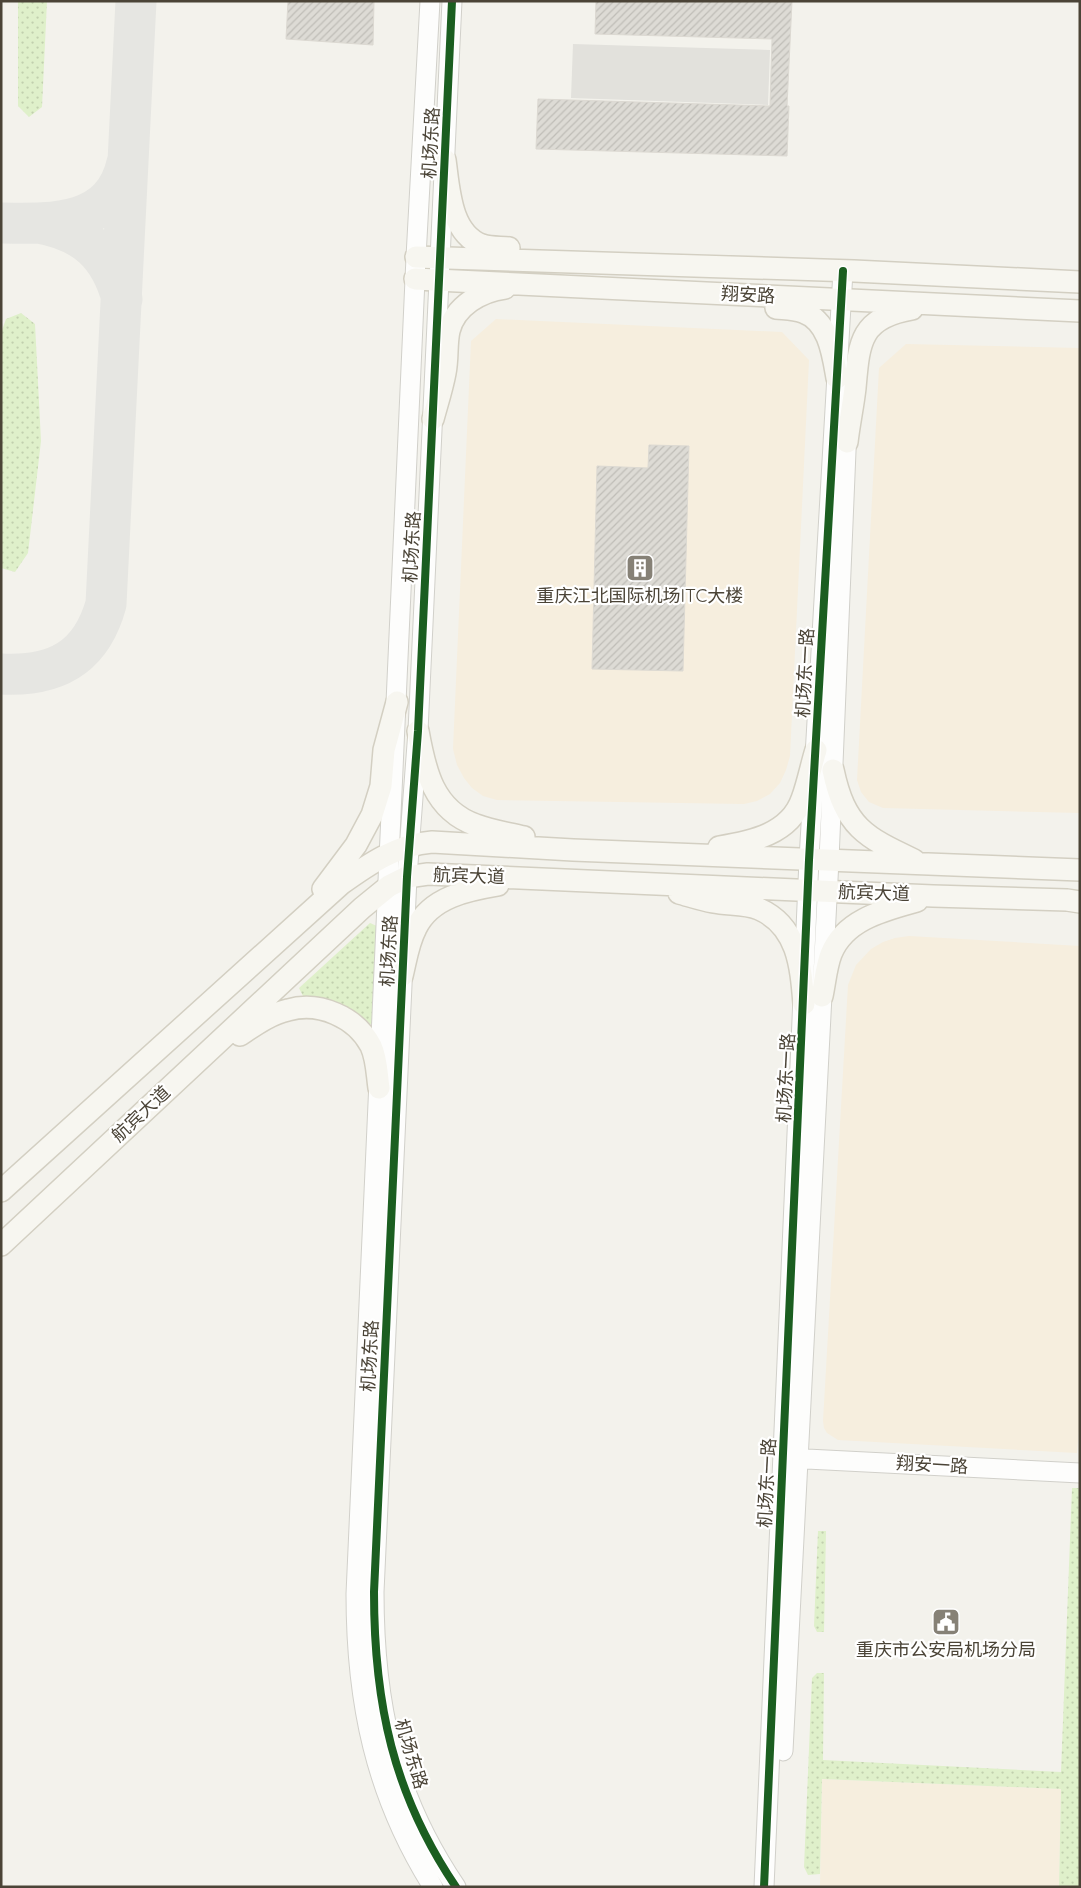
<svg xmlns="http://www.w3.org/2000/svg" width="1081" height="1888" font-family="Quicksand,'Noto Sans SC',sans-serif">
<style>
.commercial{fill:#f6eede}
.grass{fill:url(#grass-dots)}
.parking{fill:#e2e1dc}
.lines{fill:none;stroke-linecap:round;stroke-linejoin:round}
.taxiway{stroke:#e6e6e2;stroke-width:41}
.building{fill:url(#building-hatch);stroke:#dcd9d2}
.tertiary-casing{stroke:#d1d0ca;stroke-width:21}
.secondary-casing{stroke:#d3cfc2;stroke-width:24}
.tertiary{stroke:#fdfdfc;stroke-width:19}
.secondary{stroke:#f7f6f0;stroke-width:21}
.cycleway-casing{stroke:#fff;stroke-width:11}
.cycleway{stroke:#1b5e20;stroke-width:8}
.labels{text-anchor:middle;stroke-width:4.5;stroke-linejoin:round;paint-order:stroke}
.street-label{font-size:18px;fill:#4b4437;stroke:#fff}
.poi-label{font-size:18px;fill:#4b4437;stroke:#fff}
</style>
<defs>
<pattern id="grass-dots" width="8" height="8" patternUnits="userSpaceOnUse" patternTransform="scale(1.25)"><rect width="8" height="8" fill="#dff0ca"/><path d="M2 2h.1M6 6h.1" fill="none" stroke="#c1cfae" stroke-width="1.8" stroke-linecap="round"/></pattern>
<pattern id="building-hatch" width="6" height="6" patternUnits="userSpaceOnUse" patternTransform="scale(1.25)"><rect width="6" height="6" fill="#dddbd5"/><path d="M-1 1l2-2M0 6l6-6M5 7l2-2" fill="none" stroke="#bfbdb7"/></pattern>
</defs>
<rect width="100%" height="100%" fill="#f3f2ec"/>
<path class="commercial" d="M 496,319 L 782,332 L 809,360 L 790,756 L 786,770 L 780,783 L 770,794 L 757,801 L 744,804 L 497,800 L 483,796 L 472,788 L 464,778 L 457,765 L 453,749 L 471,341 Z
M 906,344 L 1080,348 L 1080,813 L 883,808 L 869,802 L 861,792 L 857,780 L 879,368 Z
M 909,936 L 1080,946 L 1080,1418 L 1077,1453 L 838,1440 L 827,1433 L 824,1428 L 823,1421 L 848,985 L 856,965 L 871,949 L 883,942 L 895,938 Z
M 822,1779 L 1061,1789 L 1059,1887 L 820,1887 Z"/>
<path class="grass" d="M 18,1 L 47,1 L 42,107 L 29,117 L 18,106 Z
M 21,313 L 35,324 L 41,441 L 28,553 L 15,572 L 1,568 L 1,333 L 6,319 Z
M 370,923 L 379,927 L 373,1024 L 370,1024 C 351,1005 329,997 303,996 L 299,988 Z
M 1072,1488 L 1080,1488 L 1080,1887 L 1059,1887 L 1061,1789 L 822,1779 L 820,1874 L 808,1875 L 804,1867 L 812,1678 L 817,1673 L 824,1673 L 823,1760 L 1061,1772 Z
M 818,1531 L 826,1531 L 824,1632 L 817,1632 L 814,1626 Z"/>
<path class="parking" d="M 573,44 L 770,50 L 768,105 L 571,98 Z"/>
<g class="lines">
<path class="taxiway" d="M 1,223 C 53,224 113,226 127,163
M 39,223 C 84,231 110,254 122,299
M 1,674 C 56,677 91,658 106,604 L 136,1"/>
</g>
<path class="building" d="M 288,1 L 374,1 L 373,45 L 286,39 Z
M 596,1 L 792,1 L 787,106 L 789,106 L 787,156 L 536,149 L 538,99 L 770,106 L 772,39 L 595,34 Z
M 649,445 L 689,446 L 683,671 L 592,669 L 597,466 L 648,468 Z"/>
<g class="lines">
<defs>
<path id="tertiary" d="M 430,1 L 416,257 L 356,1594 C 356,1702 375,1795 433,1887
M 452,1 L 418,731 L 407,877 L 374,1592 C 374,1703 393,1794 456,1887
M 787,1458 L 1080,1473
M 783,1751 L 829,860 L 847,427
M 764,1887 L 809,860 L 843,271"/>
<path id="secondary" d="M 445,160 C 449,188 450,233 482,245 C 491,248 501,247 509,248
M 416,257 L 854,271 L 1080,282
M 415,279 L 1080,311
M 776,308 C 785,309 794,309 803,312 C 829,321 833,355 837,378
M 433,419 C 437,404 442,389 445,373 C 448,359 446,344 449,331 C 455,306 481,291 505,288
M 847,442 C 849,424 853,406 855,388 C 859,342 860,318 912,309
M 418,731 C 425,770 433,810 476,825 C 491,831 508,833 524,837
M 833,770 C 845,827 865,837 914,860
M 719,847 C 751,842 790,834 802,799 C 808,783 811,766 816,750
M 323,889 L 356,845 L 372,815 L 381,786 L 384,750 L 397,702
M 679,893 C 690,896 702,900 713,902 C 728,905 745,903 759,909 C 798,926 801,967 804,1004
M 402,976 C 406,960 408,943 416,928 C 431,897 468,890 498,885
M 822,996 C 825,982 826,967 831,954 C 845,919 885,910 917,901
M 240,1035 C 255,1025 270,1014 288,1010 C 319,1001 356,1017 371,1046 C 377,1059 377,1074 379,1088
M 1,1191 L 341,884 C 369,864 396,845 432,842 L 573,850 L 1080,870
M 1,1245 L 362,908 L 389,886 L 407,877 L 428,874 L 933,896 L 1067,900 L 1080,902"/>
</defs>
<use href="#tertiary" class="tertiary-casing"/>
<use href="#secondary" class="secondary-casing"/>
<use href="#tertiary" class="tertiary"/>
<use href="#secondary" class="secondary"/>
<defs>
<path id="cycleway" d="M 452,1 L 418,731 L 407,877 L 374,1592 C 374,1703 393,1794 456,1887
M 764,1887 L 809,860 L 843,271"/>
</defs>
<use href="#cycleway" class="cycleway-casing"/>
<use href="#cycleway" class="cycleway"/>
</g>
<defs>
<symbol id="building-square" viewBox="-11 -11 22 22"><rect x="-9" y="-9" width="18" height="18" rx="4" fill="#868176" stroke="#fff"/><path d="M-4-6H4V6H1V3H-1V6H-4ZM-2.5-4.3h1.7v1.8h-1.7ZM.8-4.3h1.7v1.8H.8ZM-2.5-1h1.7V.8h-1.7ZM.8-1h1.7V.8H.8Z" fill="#fff"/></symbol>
<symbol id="civic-square" viewBox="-11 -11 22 22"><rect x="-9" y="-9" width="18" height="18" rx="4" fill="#868176" stroke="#fff"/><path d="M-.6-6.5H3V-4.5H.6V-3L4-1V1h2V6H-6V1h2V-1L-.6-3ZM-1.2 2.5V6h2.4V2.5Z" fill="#fff"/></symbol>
</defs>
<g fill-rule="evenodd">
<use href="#building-square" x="624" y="552" width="32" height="32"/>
<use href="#civic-square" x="930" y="1606" width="32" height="32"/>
</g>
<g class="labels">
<g class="street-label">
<text transform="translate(431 143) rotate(-87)" y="6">机场东路</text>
<text transform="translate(748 295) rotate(3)" y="6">翔安路</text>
<text transform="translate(412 547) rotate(-87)" y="6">机场东路</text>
<text transform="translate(805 673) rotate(-87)" y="6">机场东一路</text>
<text transform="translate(469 876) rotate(2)" y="6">航宾大道</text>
<text transform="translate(874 893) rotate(2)" y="6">航宾大道</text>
<text transform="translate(389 951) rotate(-87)" y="6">机场东路</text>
<text transform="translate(786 1078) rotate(-87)" y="6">机场东一路</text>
<text transform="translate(141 1114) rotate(-43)" y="6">航宾大道</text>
<text transform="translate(370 1356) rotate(-87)" y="6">机场东路</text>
<text transform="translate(932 1465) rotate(3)" y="6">翔安一路</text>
<text transform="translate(767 1483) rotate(-87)" y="6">机场东一路</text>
<text transform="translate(411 1754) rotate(73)" y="6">机场东路</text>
</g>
<g class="poi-label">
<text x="640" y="602">重庆江北国际机场ITC大楼</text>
<text x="946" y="1656">重庆市公安局机场分局</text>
</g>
</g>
<rect width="1081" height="1888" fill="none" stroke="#4b4437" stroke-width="5"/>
</svg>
